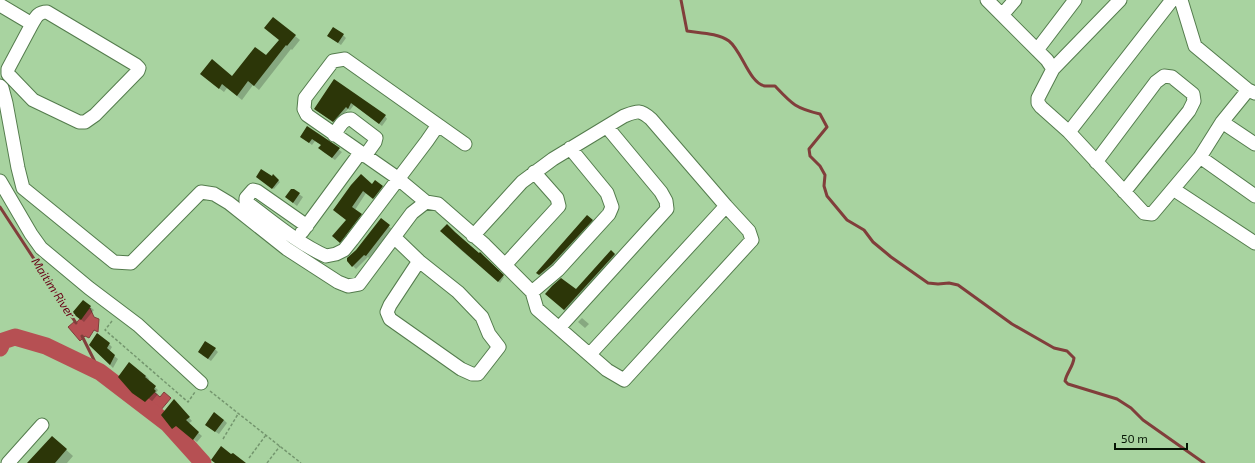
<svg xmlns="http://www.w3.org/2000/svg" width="1255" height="463" font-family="'Exo 2',sans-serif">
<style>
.water{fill:#b65053;stroke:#813e3b}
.shadow{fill:#0003}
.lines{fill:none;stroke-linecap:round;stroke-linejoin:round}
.stream{stroke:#813e3b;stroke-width:3}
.river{stroke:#b65053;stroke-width:17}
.building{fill:#2c3608}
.minor-casing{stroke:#547c4d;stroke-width:15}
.path{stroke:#74966e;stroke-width:1.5;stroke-dasharray:3 2;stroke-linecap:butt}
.minor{stroke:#fff;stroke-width:13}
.labels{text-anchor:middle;stroke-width:4;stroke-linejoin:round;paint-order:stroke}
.water-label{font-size:12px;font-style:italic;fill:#680115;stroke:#a8d3a0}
</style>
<rect width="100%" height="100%" fill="#a8d3a0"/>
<path class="water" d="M 90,308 L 94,317 L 99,319 L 98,332 L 94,330 L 89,338 L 85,336 L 80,341 L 68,327 L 75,321 L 76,323 Z
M 154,392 L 160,397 L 164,392 L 171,398 L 160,411 L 147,400 Z"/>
<path class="shadow" d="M 343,35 L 346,38 L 341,45 L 332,39 Z
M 295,36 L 300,40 L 292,50 L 291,49 L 259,90 L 253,85 L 242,100 L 227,88 L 224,92 L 206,78 L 232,77 L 266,57 Z
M 334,81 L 385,116 L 387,119 L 382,126 L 354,105 L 350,110 L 348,109 L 336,123 L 317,111 Z
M 308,128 L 342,152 L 335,160 L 322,151 L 322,145 L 315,141 L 312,145 L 304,139 Z
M 273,176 L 280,182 L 274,189 L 259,178 Z
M 352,186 L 382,187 L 385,190 L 377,201 L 366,193 L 355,210 L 364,218 L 343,245 L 336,239 L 347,220 Z
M 292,189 L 303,197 L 297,206 L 286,197 Z
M 588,216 L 594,222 L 554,266 L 542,277 L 539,275 Z
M 381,220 L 392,229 L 369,258 L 368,257 L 356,269 L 347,260 L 357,251 Z
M 441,231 L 483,256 L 504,277 L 500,283 L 481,265 L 480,266 L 462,251 Z
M 611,252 L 617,256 L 566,312 L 548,296 L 576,290 Z
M 83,301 L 94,310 L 84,322 L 77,316 Z
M 582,318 L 589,324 L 585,328 L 578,322 Z
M 109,344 L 112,347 L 109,352 L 118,359 L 113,368 L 90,345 Z
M 215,349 L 218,352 L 211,361 L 202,355 Z
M 129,364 L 146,376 L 149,379 L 148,381 L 158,390 L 156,393 L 158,394 L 149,405 L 137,396 Z
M 174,401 L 192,421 L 188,424 L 202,436 L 197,442 L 180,429 L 176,431 L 162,415 Z
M 224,420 L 227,423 L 219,434 L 210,428 Z
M 52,437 L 73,456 L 67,463 L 28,463 Z"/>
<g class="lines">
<path class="stream" d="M 681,0 L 687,31 C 700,33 718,33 729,41 C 742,51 749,83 765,86 C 768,86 772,86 775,86 C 792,104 795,108 820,114 L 827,127 L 809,149 L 810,156 L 820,166 L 825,175 L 824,186 L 827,196 L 847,220 L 864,230 L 873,242 L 891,257 L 928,283 L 938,284 L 949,283 L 958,285 L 1012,324 L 1054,348 L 1067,351 L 1074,358 C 1073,367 1067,372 1065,381 L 1068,384 L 1117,399 L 1131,408 L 1143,420 L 1204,463
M 0,207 L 76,323
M 82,336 L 100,372"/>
<path class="river" d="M 0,348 L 3,341 L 15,337 L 46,346 L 100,372 L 168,424 L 203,463"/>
</g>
<path class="building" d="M 273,17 L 296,35 L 287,46 L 286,45 L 254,86 L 248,81 L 237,96 L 222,84 L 219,89 L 200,74 L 212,59 L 232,76 L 255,47 L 266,55 L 279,40 L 264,28 Z
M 333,27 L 344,34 L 338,43 L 327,36 Z
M 334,79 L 386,115 L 379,124 L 351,103 L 348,109 L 346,107 L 333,122 L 314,109 Z
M 307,126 L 340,148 L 332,158 L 318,148 L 321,145 L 312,139 L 309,143 L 300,137 Z
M 261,169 L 272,176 L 273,174 L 279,180 L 272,189 L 256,177 Z
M 361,174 L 372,184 L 375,180 L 383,186 L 373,199 L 363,191 L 352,207 L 362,214 L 340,243 L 332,236 L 346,220 L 333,210 L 351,185 Z
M 291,189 L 294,189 L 300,193 L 293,203 L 285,197 Z
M 587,215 L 593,220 L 552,264 L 539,275 L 536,273 Z
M 381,218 L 390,225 L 366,256 L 364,255 L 352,267 L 347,261 L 347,258 L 356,250 Z
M 447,224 L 455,232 L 479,253 L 480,252 L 484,256 L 504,275 L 498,282 L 440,231 Z
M 611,250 L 615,254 L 564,310 L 545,294 L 552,286 L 561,278 L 576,289 Z
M 83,300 L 91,306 L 81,320 L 72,313 Z
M 97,333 L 110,343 L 107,348 L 115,355 L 110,365 L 89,345 Z
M 205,341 L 216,348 L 208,359 L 198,352 Z
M 129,362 L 146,376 L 145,377 L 156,386 L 154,389 L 156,391 L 145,402 L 132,393 L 118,377 Z
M 174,399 L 190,417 L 186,420 L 199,432 L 193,440 L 176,426 L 172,429 L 161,415 Z
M 214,412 L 224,420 L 215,432 L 205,425 Z
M 52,436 L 67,449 L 55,463 L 27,463 Z
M 221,446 L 231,454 L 233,453 L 246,463 L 215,463 L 211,460 Z"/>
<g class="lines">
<defs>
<path id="minor" d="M 987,0 L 1047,60 L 1053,69 L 1038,98 L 1038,103 L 1041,107 L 1069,132
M 1172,0 L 1069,132 L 1144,213 L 1152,214 L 1200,157 L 1222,122 L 1248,90
M 1181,0 L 1195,46 L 1248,90 L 1255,93
M 0,5 L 32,24 L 8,69 L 8,74 L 33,100 L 79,122 L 85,122 L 95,115 L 138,71 L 139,68 L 136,65 L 47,12 C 38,12 36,17 32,24
M 1002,15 L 1015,0
M 1037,50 L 1075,0
M 1053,69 L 1120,0
M 0,86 L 2,88 L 6,103 L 18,168 L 23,188 L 114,262 L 131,263 L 201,192 L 214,194 L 229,203 L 287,249 L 338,282 L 348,286 L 359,284 L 412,213 L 426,202 L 438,204 L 485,245 L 532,292 L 537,309 L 607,370 L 624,380 L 752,240 L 749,231 L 726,206 L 651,119 C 640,109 637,111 624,116 L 553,159 L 522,182 L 473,236
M 1222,122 L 1255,144
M 334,135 C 339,128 342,119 351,119 L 376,138 L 375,142 L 365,156
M 1200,157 L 1255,196
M 1096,162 L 1156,82 L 1164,76 L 1172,77 L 1193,94 L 1194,101 L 1189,111 L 1124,192
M 0,181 L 31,234 L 41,248 L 89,288 L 138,325 L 201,383
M 1173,189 L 1255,243
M 426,202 L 396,177 L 307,115 L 304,109 L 305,98 L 333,61 L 345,59 L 465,144
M 307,226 L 257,191 L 253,190 L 246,198 L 246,202 C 272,221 297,243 326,256 L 336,254 L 344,250 L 352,240 L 427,141 L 438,125
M 302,232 L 360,153
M 394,237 L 419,261 L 458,292 L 482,317 L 489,334 L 499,347 L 478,374 L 472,374 L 461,369 L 390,319 L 387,312 L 390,305 L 419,261
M 505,265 L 559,206 L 557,198 L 534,172
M 532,292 L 558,270 L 609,214 L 612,207 L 607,193 L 570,148
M 559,328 L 667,209 L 666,201 L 661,192 L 607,127
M 590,354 L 726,206
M 8,463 L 42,425"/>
</defs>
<use href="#minor" class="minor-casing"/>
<path class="path" d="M 112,321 L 105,330 L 188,402 L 195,392
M 210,391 L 301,463
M 223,439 L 238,414
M 249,458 L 266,435
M 267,463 L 280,446"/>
<use href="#minor" class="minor"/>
</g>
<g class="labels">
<g class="water-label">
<text transform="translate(53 288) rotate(57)" y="4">Maitim River</text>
</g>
</g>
<path d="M1115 443v6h72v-6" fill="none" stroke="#061504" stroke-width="2"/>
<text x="1121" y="443" font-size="12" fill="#061504" stroke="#a8d3a0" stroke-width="3" paint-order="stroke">50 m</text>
</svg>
